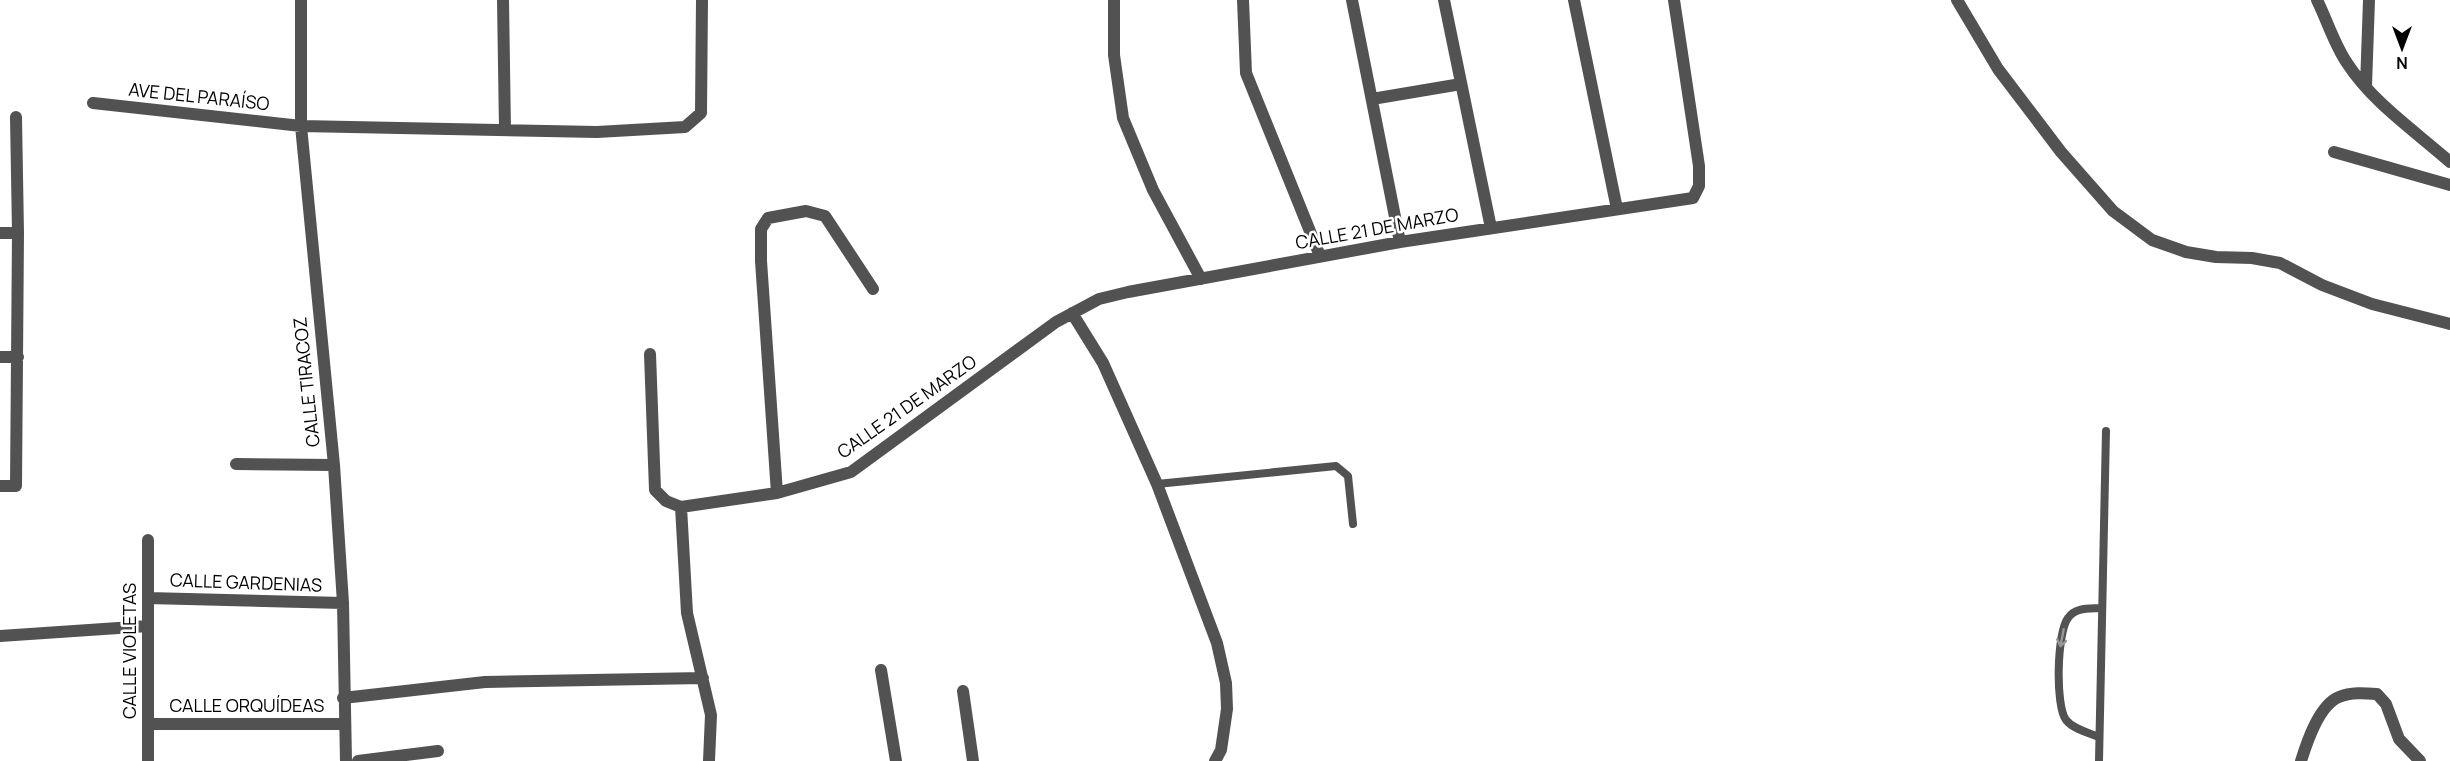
<svg xmlns="http://www.w3.org/2000/svg" width="2450" height="761" font-family="Manrope,sans-serif">
<style>
.lines{fill:none;stroke-linecap:round;stroke-linejoin:round}
.service{stroke:#525252;stroke-width:8}
.minor{stroke:#525252;stroke-width:12}
.oneway{stroke:#979797}
.labels{text-anchor:middle;stroke-width:5;stroke-linejoin:round;paint-order:stroke}
.street-label{font-size:18px;fill:#000;stroke:#fff}
</style>
<rect width="100%" height="100%" fill="#fff"/>
<g class="lines">
<path class="service" d="M 1157,484 L 1336,466 L 1348,476 L 1353,524
M 2099,737 C 2089,733 2073,729 2066,720 C 2055,705 2057,632 2068,618 C 2076,607 2089,609 2102,608
M 2099,761 L 2106,431"/>
<path class="minor" d="M 301,0 L 301,126 L 334,465 L 343,603 L 346,761
M 503,0 L 505,130
M 1114,0 L 1114,55 L 1123,118 L 1153,190 L 1201,279
M 1243,0 L 1246,73 L 1320,256
M 1352,0 L 1400,242
M 1444,0 L 1491,228
M 1574,0 L 1617,209
M 1957,0 L 1998,69 L 2061,152 L 2113,211 L 2152,240 L 2186,252 L 2216,257 L 2252,258 L 2280,263 L 2322,285 L 2372,304 L 2450,324
M 2317,0 C 2327,20 2334,44 2347,63 C 2372,102 2415,131 2450,162
M 2366,86 L 2369,0
M 1372,99 L 1461,84
M 93,103 L 301,126 L 597,132 L 685,127 L 701,113 L 702,0
M 2334,152 L 2450,185
M 0,233 L 18,233
M 1072,313 L 1103,363 L 1157,484 L 1217,643 L 1226,683 L 1227,709 L 1221,750 L 1215,761
M 650,354 L 655,490 L 666,501 L 681,507
M 0,357 L 18,357
M 236,464 L 334,465
M 0,486 L 16,486 L 18,233 L 16,117
M 777,493 L 761,261 L 761,229 L 768,218 L 806,211 L 825,216 L 873,289
M 681,507 L 777,493 L 851,472 L 1056,322 L 1099,299 L 1128,292 L 1400,242 L 1693,198 L 1699,186 L 1699,166 L 1674,0
M 681,507 L 687,613 L 711,715 L 709,761
M 148,598 L 343,603
M 0,636 L 148,626
M 881,670 L 896,761
M 963,691 L 973,761
M 343,698 L 485,682 L 703,678
M 149,724 L 344,724
M 148,761 L 148,540
M 358,761 L 438,751
M 2301,761 C 2307,742 2319,705 2339,697 C 2351,692 2364,693 2377,694 L 2386,704 L 2399,739 L 2420,761"/>
</g>
<defs><path id="oneway-shaft" d="M-6 0H5M1.5-3L5.5 0L1.5 3" fill="none" stroke-width="1.6" stroke-linecap="round" stroke-linejoin="round" transform="scale(1.5)"/></defs>
<use class="oneway" href="#oneway-shaft" transform="translate(2062 638) rotate(101)"/>
<g class="labels">
<g class="street-label">
<text transform="translate(199 97) rotate(6)" y="6">AVE DEL PARAÍSO</text>
<text transform="translate(1377 229) rotate(-10)" y="6">CALLE 21 DE MARZO</text>
<text transform="translate(307 382) rotate(-96)" y="6">CALLE TIRACOZ</text>
<text transform="translate(907 407) rotate(-35)" y="6">CALLE 21 DE MARZO</text>
<text transform="translate(246 583) rotate(2)" y="6">CALLE GARDENIAS</text>
<text transform="translate(130 651) rotate(-90)" y="6">CALLE VIOLETAS</text>
<text x="247" y="712">CALLE ORQUÍDEAS</text>
</g>
</g>
<g transform="translate(2402 48) rotate(180)" stroke="#ffffff" stroke-width="4.5" paint-order="stroke">
<path d="M0-4.5L10 22L0 15L-10 22Z" fill="#000000"/>
<text y="-9" font-size="16" font-weight="bold" text-anchor="middle" fill="#000000">N</text>
</g>
</svg>
